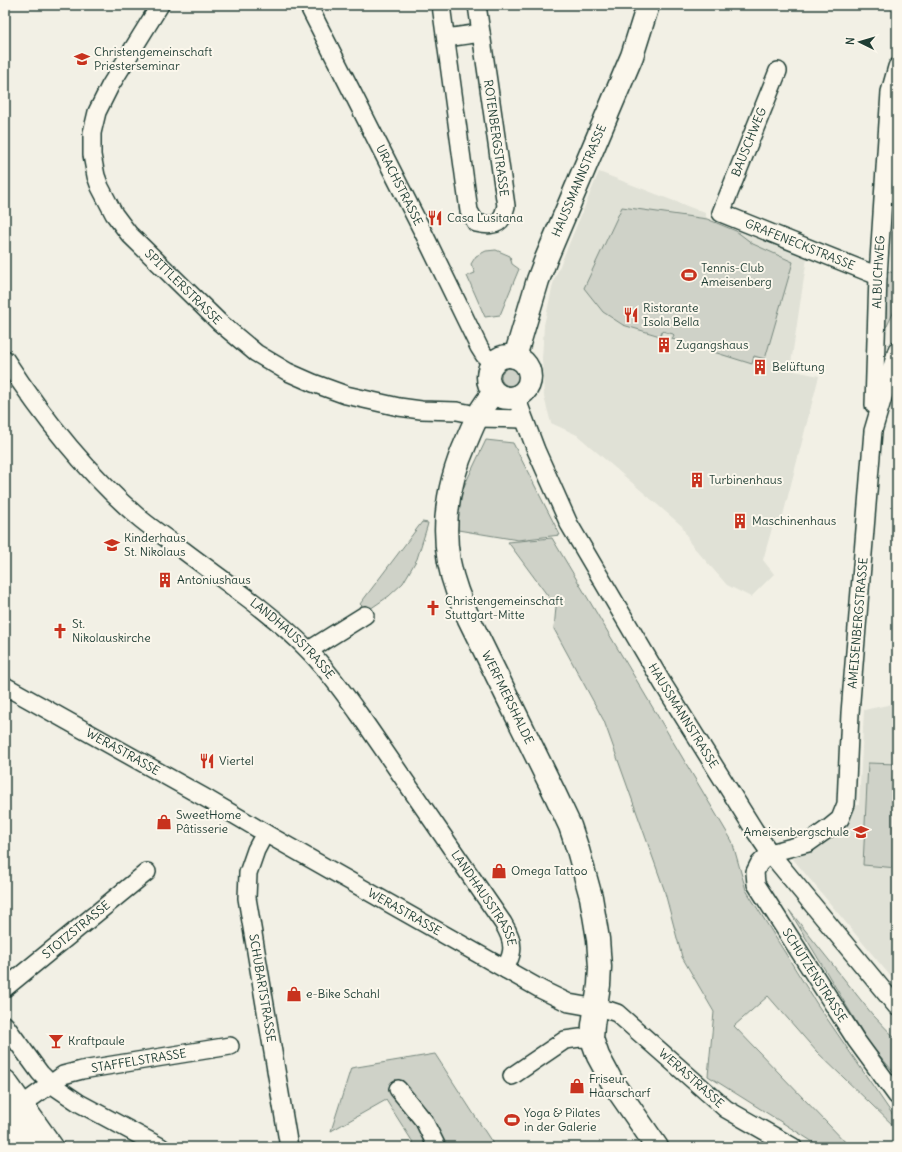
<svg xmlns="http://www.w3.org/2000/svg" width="902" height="1152" font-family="Delius,sans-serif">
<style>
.built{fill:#e0e1d6}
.green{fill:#cfd2c8;stroke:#77887e}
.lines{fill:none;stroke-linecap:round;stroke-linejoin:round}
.street-casing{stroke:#1f3d34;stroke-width:20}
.secondary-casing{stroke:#1f3d34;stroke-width:25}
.street{stroke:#fbf7ec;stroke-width:17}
.secondary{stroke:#fbf7ec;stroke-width:22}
.labels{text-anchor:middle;stroke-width:4;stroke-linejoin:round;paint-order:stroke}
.poi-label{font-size:12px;fill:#1f3d34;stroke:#fbf7ec;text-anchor:start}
.street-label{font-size:12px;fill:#1f3d34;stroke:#fbf7ec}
</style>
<rect width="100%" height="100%" fill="#f2f0e5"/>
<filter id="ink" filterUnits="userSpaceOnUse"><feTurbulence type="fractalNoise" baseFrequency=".025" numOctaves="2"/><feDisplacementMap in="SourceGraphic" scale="8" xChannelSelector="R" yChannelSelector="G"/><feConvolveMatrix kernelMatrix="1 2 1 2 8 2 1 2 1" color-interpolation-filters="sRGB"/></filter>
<g filter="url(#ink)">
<path class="built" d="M 599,172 L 705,213 L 707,219 L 807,258 L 790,370 L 819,376 L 781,523 L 774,521 L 763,560 L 774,574 L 751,597 L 727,585 L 690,543 L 682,526 L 577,435 L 551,423 L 544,397 L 542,359 L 544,325 L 554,280 Z
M 897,703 L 897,984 L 793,859 L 859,804 L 864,710 Z"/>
<path class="green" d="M 622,207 L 707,219 L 736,231 L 753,244 L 793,262 L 765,359 L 754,356 L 752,364 L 672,339 L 674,335 L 673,334 L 662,331 L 660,336 L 623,325 L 603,312 L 584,288 Z
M 496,250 L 510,256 L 512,264 L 519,269 L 500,315 L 485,317 L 467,276 L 475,273 L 471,264 L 476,256 L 486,251 Z
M 884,270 L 897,274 L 897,305 L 887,326 L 884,328 Z
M501 377a9 9 0 1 1 18 0a9 9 0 1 1-18 0Z
M 486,440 L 513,443 L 560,535 L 518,540 L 458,530 L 457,501 Z
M 422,522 L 428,523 L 427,527 L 417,559 L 403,583 L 389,596 L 367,611 L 360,604 Z
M 552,538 L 732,841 L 746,890 L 817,1004 L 897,1121 L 897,1129 L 817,1052 L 768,996 L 734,1026 L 850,1147 L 821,1147 L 708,1076 L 714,1012 L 682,957 L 664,889 L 604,721 L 554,629 L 556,607 L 508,542 Z
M 868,763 L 897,764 L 897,868 L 863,865 Z
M 789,910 L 872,1014 L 897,1040 L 897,1076 L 869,1043 Z
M 435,1054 L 495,1147 L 416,1147 L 386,1100 L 331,1131 L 351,1068 Z"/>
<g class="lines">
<defs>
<g id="street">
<path id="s1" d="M 160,5 L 110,86 L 97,112 L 92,133 L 92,155 L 96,176 L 100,187 L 114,214 L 129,234 L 219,322 L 256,353 L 288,372 L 313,383 L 346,395 L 399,407 L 421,410 L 457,411 L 467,413 L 477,418 L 523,419"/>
<path id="s2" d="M 308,5 L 426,238 L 479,347 L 484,355 L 493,364"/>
<path d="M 441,5 L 469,211 L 476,223 C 485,225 497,227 502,218 C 504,214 505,209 506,206 L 477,5"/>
<path d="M 446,38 L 481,33"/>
<path id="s3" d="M 778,71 L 721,213 L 878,276"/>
<path id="s4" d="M 897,350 L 873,431 L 850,713 L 846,804 L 840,819 L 829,828 L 808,843 L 770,853 L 759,864 L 755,872 L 756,884 L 856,1040 L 897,1096"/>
<path id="s5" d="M 5,359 C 42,416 85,471 137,516 C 151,528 167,539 183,550 C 225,582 271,612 308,650 C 327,669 343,692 359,714 L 503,923 C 508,931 514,943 511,954 C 510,959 507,964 505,969"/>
<path id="s6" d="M 516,397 L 536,450 L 569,524 L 663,684 L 755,831 L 770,853 L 897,1007"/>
<path id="s7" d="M 874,405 L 878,276 L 890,92 L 897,67"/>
<path d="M 309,650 L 365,615"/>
<path id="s8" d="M 5,686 L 209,800 L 265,833 L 542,990 L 569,1003 L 608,1010 L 617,1013 L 726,1109 L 793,1147"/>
<path id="s9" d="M 265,833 L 256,850 L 248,873 L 247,898 L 289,1147"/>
<path id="s10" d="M 5,988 L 147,872"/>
<path d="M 5,1025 L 40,1073 L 51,1084 L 79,1103 L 161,1147"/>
<path d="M 512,1076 L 565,1040 L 580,1038 L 592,1039"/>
<path d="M 398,1089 L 424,1121 L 437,1147"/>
<path id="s11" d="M 22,1105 L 63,1075 L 82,1070 L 230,1046"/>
</g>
<g id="secondary">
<circle cx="509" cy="377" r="21"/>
<path id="s12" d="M 515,357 L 538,280 L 546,259 L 632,56 L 648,5"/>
<path id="s13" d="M 494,393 C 481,406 474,423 467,440 C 445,489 438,539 457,591 C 460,600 465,609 469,619 L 555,794 L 570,826 L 578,850 L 591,897 L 598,939 L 600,967 L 599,985 L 593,1025 L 592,1039 L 598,1056 L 612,1082 L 657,1147"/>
<path d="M 5,1081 L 52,1147"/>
<path d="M 5,1114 L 29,1147"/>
</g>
</defs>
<use href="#street" class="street-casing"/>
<use href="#secondary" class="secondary-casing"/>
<use href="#street" class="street"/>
<use href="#secondary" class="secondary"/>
</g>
</g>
<defs>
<symbol id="university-bare" viewBox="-9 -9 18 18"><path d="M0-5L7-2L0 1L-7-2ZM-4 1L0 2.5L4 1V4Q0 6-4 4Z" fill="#c8321e" stroke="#fbf7ec" stroke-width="2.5" paint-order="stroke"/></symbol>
<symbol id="restaurant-bare" viewBox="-9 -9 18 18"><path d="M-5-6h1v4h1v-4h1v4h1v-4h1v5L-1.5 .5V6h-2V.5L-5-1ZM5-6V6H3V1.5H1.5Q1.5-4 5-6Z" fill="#c8321e" stroke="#fbf7ec" stroke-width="2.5" paint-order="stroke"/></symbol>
<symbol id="stadium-bare" viewBox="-9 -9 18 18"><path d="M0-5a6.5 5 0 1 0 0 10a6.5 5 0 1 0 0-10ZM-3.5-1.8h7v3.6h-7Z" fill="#c8321e" stroke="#fbf7ec" stroke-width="2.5" paint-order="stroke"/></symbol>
<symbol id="building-bare" viewBox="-9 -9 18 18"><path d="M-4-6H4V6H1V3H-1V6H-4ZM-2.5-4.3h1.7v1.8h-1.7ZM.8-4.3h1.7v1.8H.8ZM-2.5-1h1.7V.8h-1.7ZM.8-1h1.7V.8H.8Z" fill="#c8321e" stroke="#fbf7ec" stroke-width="2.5" paint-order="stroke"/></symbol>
<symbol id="school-bare" viewBox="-9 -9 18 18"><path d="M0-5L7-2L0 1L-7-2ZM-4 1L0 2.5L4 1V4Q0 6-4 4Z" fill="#c8321e" stroke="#fbf7ec" stroke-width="2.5" paint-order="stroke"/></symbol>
<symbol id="church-bare" viewBox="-9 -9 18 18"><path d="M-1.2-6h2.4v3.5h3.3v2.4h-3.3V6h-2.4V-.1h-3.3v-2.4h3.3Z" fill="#c8321e" stroke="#fbf7ec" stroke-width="2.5" paint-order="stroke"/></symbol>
<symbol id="shop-bare" viewBox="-9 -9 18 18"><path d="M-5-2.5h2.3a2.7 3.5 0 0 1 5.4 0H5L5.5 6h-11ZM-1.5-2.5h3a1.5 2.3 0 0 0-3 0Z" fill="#c8321e" stroke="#fbf7ec" stroke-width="2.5" paint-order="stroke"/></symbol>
<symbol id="bar-bare" viewBox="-9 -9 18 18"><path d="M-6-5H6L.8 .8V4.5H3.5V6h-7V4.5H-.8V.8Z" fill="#c8321e" stroke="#fbf7ec" stroke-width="2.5" paint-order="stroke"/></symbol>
</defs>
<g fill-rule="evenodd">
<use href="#university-bare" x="71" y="48" width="22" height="22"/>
<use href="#restaurant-bare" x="424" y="207" width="22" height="22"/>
<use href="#stadium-bare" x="678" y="264" width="22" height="22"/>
<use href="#restaurant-bare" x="620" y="304" width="22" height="22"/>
<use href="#building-bare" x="653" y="334" width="22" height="22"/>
<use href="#building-bare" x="749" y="356" width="22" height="22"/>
<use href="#building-bare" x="686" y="469" width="22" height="22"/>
<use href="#building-bare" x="729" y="510" width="22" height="22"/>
<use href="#school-bare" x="101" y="534" width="22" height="22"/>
<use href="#building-bare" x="154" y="569" width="22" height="22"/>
<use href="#church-bare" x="422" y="597" width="22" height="22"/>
<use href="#church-bare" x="49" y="620" width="22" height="22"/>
<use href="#restaurant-bare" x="196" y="750" width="22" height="22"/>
<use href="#shop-bare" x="153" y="811" width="22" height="22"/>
<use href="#school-bare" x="850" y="821" width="22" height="22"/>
<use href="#shop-bare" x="488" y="860" width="22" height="22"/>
<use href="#shop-bare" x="283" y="983" width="22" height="22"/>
<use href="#bar-bare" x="45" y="1030" width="22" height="22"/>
<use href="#shop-bare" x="566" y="1075" width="22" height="22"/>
<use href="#stadium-bare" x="501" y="1109" width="22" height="22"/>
</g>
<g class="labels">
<g class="poi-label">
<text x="94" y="56">Christengemeinschaft<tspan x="94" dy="14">Priesterseminar</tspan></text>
<text x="447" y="222">Casa Lusitana</text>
<text x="701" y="272">Tennis-Club<tspan x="701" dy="14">Ameisenberg</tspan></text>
<text x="643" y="312">Ristorante<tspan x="643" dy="14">Isola Bella</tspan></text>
<text x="676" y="349">Zugangshaus</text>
<text x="772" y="371">Belüftung</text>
<text x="709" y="484">Turbinenhaus</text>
<text x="752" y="525">Maschinenhaus</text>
<text x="124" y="542">Kinderhaus<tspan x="124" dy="14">St. Nikolaus</tspan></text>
<text x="177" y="584">Antoniushaus</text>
<text x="445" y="605">Christengemeinschaft<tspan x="445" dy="14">Stuttgart-Mitte</tspan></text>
<text x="72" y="628">St.<tspan x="72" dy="14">Nikolauskirche</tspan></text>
<text x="219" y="765">Viertel</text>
<text x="176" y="819">SweetHome<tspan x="176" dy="14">Pâtisserie</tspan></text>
<text x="849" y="836" text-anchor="end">Ameisenbergschule</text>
<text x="511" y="875">Omega Tattoo</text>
<text x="306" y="998">e-Bike Schahl</text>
<text x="68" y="1045">Kraftpaule</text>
<text x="589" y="1083">Friseur<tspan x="589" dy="14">Haarscharf</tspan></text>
<text x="524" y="1117">Yoga &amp; Pilates<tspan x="524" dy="14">in der Galerie</tspan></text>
</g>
<g class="street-label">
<text transform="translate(496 138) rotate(82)" y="4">ROTENBERGSTRASSE</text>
<text transform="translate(749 142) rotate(-68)" y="4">BAUSCHWEG</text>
<text dy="4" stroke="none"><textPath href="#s12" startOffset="188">HAUSSMANNSTRASSE</textPath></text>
<text dy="4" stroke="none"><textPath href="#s2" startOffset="202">URACHSTRASSE</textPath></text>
<text dy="4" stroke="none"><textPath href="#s3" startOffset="238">GRAFENECKSTRASSE</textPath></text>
<text dy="4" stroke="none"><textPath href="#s7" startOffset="133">ALBUCHWEG</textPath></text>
<text dy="4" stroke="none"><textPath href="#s1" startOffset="332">SPITTLERSTRASSE</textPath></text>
<text transform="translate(858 623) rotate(-85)" y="4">AMEISENBERGSTRASSE</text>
<text dy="4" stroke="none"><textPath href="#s5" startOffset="404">LANDHAUSSTRASSE</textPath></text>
<text dy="4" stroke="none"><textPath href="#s13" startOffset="328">WERFMERSHALDE</textPath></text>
<text dy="4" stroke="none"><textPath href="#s6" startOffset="361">HAUSSMANNSTRASSE</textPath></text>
<text dy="4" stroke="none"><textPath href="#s8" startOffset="135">WERASTRASSE</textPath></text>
<text dy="4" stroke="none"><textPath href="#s5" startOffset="728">LANDHAUSSTRASSE</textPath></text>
<text dy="4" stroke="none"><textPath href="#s8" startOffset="459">WERASTRASSE</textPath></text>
<text dy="4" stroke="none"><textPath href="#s10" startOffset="92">STOTZSTRASSE</textPath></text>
<text dy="4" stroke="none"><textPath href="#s4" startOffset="699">SCHÜTZENSTRASSE</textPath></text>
<text dy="4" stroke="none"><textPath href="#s9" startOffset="160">SCHUBARTSTRASSE</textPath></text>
<text dy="4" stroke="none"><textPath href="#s11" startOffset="128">STAFFELSTRASSE</textPath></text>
<text dy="4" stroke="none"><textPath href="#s8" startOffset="795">WERASTRASSE</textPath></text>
</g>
</g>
<rect width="902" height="1152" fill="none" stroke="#fbf7ec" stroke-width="20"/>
<rect x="10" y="10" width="882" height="1132" fill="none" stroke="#1f3d34" stroke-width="1.5" filter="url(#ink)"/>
<g transform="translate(860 42) rotate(275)" stroke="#fbf7ec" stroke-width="3" paint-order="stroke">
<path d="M0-3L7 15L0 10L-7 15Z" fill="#1f3d34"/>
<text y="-6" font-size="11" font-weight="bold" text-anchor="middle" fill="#1f3d34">N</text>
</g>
</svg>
